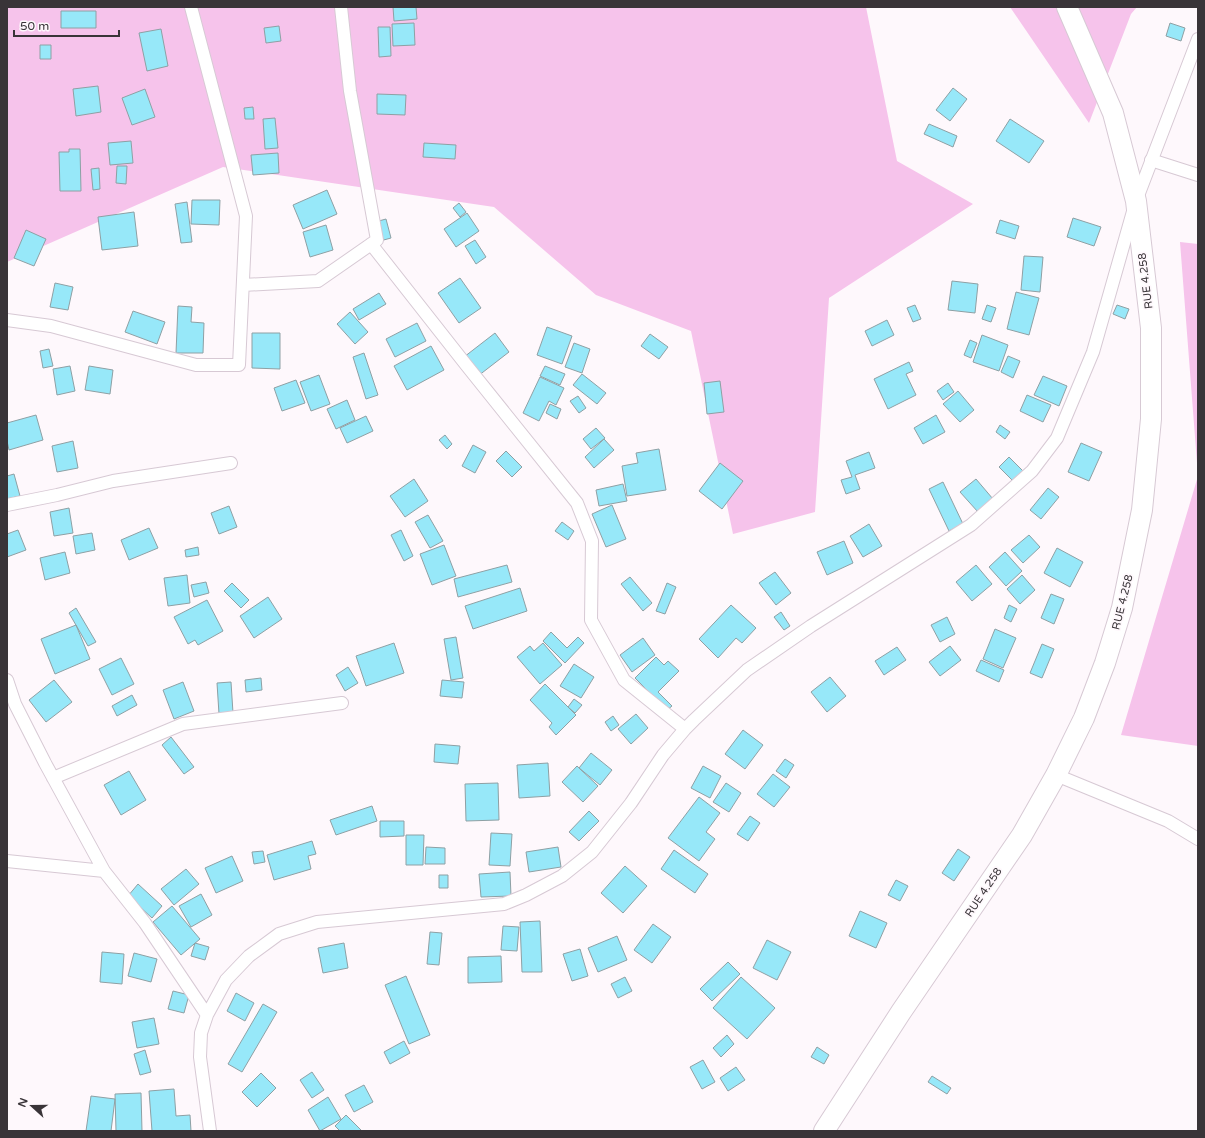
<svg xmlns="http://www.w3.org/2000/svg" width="1205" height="1138" font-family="'Varela Round',sans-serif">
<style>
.green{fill:#f6c3eb}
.building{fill:#97e8f9;stroke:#8ea0a4}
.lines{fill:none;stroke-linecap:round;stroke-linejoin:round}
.minor-casing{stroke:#d7c9d4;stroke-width:14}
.trunk-casing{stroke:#d7c9d4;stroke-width:22}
.minor{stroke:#fff;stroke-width:12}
.trunk{stroke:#fff;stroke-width:20}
.labels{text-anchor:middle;stroke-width:3.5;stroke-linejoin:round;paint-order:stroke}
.street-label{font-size:11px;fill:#393438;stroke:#fef8fc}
</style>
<rect width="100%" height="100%" fill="#fef8fc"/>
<path class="green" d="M 7,7 L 866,7 L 897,161 L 973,204 L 829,298 L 815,512 L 733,534 L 691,331 L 596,295 L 494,207 L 223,167 L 7,262 Z
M 1010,7 L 1137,7 L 1131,14 L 1089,123 Z
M 1180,242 L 1198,244 L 1198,746 L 1121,735 L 1198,476 Z"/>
<path class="building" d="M 393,7 L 416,7 L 417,19 L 394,21 Z
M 61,11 L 96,11 L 96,28 L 61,28 Z
M 414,23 L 415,45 L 393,46 L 392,24 Z
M 1170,23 L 1185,28 L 1181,41 L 1166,36 Z
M 279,26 L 281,41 L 266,43 L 264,28 Z
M 378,27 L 390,27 L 391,56 L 379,57 Z
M 161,29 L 168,66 L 147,71 L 139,33 Z
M 40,45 L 51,45 L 51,59 L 40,59 Z
M 98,86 L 101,112 L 76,116 L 73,89 Z
M 953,88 L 967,99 L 950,121 L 936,110 Z
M 145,89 L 155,117 L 132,125 L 122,98 Z
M 377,94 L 406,95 L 405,115 L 377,114 Z
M 253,107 L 254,119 L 245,119 L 244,108 Z
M 275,118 L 278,148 L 265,149 L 263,119 Z
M 1010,119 L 1044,141 L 1029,163 L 996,141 Z
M 929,124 L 957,136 L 953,147 L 924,134 Z
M 131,141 L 133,163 L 110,165 L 108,143 Z
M 424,143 L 456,145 L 455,159 L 423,157 Z
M 69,149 L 80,149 L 81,191 L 60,191 L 59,152 L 69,152 Z
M 278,153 L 279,173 L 253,175 L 251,155 Z
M 117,166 L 127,166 L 126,184 L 116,183 Z
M 99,168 L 100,189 L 93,190 L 91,169 Z
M 327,190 L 337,214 L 303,229 L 293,205 Z
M 192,200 L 220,200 L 219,225 L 191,224 Z
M 187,202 L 192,242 L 181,243 L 175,204 Z
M 459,203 L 466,212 L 460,217 L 453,208 Z
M 134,212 L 138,246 L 102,250 L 98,217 Z
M 467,213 L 479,231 L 456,247 L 444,229 Z
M 1073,218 L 1101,227 L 1094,246 L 1067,237 Z
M 386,219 L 391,238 L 380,241 L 375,222 Z
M 1000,220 L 1019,226 L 1015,239 L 996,233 Z
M 326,225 L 333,250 L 310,257 L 303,232 Z
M 26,230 L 46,239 L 34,266 L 14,258 Z
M 475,240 L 486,257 L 476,264 L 465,246 Z
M 1024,256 L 1043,257 L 1040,292 L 1021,290 Z
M 460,278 L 481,308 L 459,323 L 438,293 Z
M 952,281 L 978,284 L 975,313 L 948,310 Z
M 55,283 L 73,287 L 68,310 L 50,307 Z
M 1016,292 L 1039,298 L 1029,335 L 1007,329 Z
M 379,293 L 386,304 L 359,320 L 353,309 Z
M 915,305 L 921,319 L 913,322 L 907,308 Z
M 987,305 L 996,308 L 991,322 L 982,319 Z
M 1117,305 L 1129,309 L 1125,319 L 1113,314 Z
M 178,306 L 192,307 L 191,322 L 204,323 L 203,353 L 176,353 Z
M 133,311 L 165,322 L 157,344 L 125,332 Z
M 350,312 L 368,332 L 355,344 L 337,324 Z
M 887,320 L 894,335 L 872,346 L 865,331 Z
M 417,323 L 426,341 L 395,357 L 386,339 Z
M 547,327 L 572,336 L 562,364 L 537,355 Z
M 252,333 L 280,333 L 280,369 L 252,368 Z
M 495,333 L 509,352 L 478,376 L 464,357 Z
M 650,334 L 668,347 L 659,359 L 641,346 Z
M 982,335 L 1008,345 L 999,371 L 973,362 Z
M 970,340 L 977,343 L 971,358 L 964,355 Z
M 574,343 L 590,349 L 582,373 L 565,367 Z
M 431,346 L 444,370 L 407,390 L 394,366 Z
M 49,349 L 53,366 L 43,368 L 40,351 Z
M 364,353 L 378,395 L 366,399 L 353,357 Z
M 1008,356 L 1020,361 L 1013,378 L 1001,372 Z
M 909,362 L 913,371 L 906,374 L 916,395 L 888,409 L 874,379 Z
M 70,366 L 75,391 L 57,395 L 53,369 Z
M 89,366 L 113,370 L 110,394 L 85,390 Z
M 545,366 L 565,374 L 560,385 L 540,376 Z
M 582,374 L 606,393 L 597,404 L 573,385 Z
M 319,375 L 330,404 L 311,411 L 300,382 Z
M 1043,376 L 1067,386 L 1059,406 L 1034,395 Z
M 540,377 L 564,388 L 556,405 L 549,401 L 539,421 L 523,413 Z
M 296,380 L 305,403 L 282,411 L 274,388 Z
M 720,381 L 724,412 L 707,414 L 704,383 Z
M 948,383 L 954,392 L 943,400 L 937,391 Z
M 958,391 L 974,410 L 960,422 L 943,404 Z
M 1027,395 L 1051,405 L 1043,422 L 1020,411 Z
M 578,396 L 586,408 L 579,413 L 570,401 Z
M 347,400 L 355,420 L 336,429 L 327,409 Z
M 550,404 L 561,409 L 557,419 L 546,413 Z
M 36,415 L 43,440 L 9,450 L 7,441 L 7,423 Z
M 936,415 L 945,432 L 923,444 L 914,428 Z
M 366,416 L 373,431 L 347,443 L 340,428 Z
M 1000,425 L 1010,432 L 1005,439 L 996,432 Z
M 596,428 L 605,438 L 591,449 L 583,439 Z
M 445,435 L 452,444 L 447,449 L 439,440 Z
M 604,439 L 614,450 L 594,468 L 585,457 Z
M 73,441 L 78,468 L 57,472 L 52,446 Z
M 1081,443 L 1102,452 L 1089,481 L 1068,472 Z
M 473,445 L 486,452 L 475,473 L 462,466 Z
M 659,449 L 666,490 L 627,496 L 622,466 L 638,463 L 636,453 Z
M 506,451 L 522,467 L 512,477 L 496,461 Z
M 869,452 L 875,468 L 855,475 L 860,489 L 846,494 L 841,480 L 852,477 L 846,461 Z
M 1009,457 L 1024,472 L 1014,482 L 999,467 Z
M 720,463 L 743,481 L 722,509 L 699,491 Z
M 14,474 L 20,496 L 7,499 L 7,476 Z
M 414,479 L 428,501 L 405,517 L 390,496 Z
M 976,479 L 993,499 L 978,512 L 960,492 Z
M 943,482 L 963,524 L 949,531 L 929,489 Z
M 623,484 L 627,501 L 599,506 L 596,490 Z
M 1048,488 L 1059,497 L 1041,519 L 1030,510 Z
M 612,505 L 626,539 L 606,547 L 592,514 Z
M 229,506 L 237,527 L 219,534 L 211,513 Z
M 69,508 L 73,533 L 54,536 L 50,512 Z
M 428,515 L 443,541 L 430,548 L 415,522 Z
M 562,522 L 574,531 L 568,540 L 555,531 Z
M 869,524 L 882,546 L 863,557 L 850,536 Z
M 149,528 L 158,548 L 129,560 L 121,540 Z
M 18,530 L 26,550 L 7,557 L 7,534 Z
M 401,530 L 413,556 L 404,561 L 391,535 Z
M 92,533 L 95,550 L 76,554 L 73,536 Z
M 1029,535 L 1040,547 L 1023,563 L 1011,550 Z
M 844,541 L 853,563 L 827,575 L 817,552 Z
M 444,545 L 456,576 L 432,585 L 420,554 Z
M 198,547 L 199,555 L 186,557 L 185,550 Z
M 1057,548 L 1083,562 L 1070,587 L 1044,573 Z
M 65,552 L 70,573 L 45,580 L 40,558 Z
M 1005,552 L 1022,571 L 1006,586 L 989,567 Z
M 507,565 L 512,582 L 458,597 L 454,579 Z
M 976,565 L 992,584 L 972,601 L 956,582 Z
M 775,572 L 791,593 L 776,605 L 759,583 Z
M 187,575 L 190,603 L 168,606 L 164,578 Z
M 1022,575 L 1035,590 L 1020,604 L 1007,589 Z
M 630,577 L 652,603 L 643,611 L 621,584 Z
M 206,582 L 209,593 L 194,597 L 191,585 Z
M 232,583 L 249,600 L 241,608 L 224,591 Z
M 667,583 L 676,587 L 665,614 L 656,611 Z
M 520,588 L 527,611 L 473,629 L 465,606 Z
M 1051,594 L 1064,599 L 1054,624 L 1041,618 Z
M 268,597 L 282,619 L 254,638 L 240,616 Z
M 207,600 L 223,631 L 198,645 L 195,640 L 188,644 L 174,617 Z
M 731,605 L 756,628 L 742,643 L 736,638 L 718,658 L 699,639 Z
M 1009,605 L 1017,609 L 1011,622 L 1004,618 Z
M 76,608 L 96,642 L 88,646 L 69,613 Z
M 781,612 L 790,626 L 784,630 L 774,617 Z
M 947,617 L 955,634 L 940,642 L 931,625 Z
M 76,625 L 90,659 L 55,674 L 41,639 Z
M 995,629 L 1016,638 L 1003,668 L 983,659 Z
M 551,632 L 567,648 L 578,637 L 584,643 L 565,663 L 543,641 Z
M 456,637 L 463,678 L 451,680 L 444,639 Z
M 643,638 L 655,655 L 632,672 L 620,655 Z
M 394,643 L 404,673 L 366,686 L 356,656 Z
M 543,643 L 562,665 L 540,684 L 517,657 L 530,646 L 534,651 Z
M 1042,644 L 1054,649 L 1042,678 L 1030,673 Z
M 950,646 L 961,660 L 940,676 L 929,662 Z
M 897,647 L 906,660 L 884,675 L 875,661 Z
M 656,657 L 664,665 L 668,661 L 679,671 L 658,692 L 672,706 L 667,710 L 635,678 Z
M 121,658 L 134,684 L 112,695 L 99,669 Z
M 981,660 L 1004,670 L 999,682 L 976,671 Z
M 574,664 L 594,677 L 581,698 L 560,686 Z
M 348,667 L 358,683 L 345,691 L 336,675 Z
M 830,677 L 846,696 L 827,712 L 811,692 Z
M 261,678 L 262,690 L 246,692 L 245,680 Z
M 54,680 L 72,702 L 46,722 L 29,700 Z
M 442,680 L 464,682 L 462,698 L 440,696 Z
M 183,682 L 194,711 L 174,719 L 163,690 Z
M 231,682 L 233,713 L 219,714 L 217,683 Z
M 545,684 L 576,715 L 556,735 L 549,727 L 552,723 L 530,700 Z
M 132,695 L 137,705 L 117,716 L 112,706 Z
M 574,699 L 582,705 L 575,713 L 568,707 Z
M 636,714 L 648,728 L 631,744 L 618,729 Z
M 613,716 L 619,725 L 611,731 L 605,722 Z
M 743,730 L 763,745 L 745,769 L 725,754 Z
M 171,737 L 194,767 L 184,774 L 162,745 Z
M 435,744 L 460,746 L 458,764 L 434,762 Z
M 591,753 L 612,770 L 600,785 L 579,768 Z
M 785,759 L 794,765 L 786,778 L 776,771 Z
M 548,763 L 550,796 L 519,798 L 517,765 Z
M 577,766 L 598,786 L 583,802 L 562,782 Z
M 703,766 L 721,776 L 710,798 L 691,788 Z
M 129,771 L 146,800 L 121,815 L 104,785 Z
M 773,774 L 790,787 L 774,807 L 757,794 Z
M 498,783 L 499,820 L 466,821 L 465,784 Z
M 726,783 L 741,793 L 729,812 L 713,802 Z
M 699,797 L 720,813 L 706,832 L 715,839 L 699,861 L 668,838 Z
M 372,806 L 377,821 L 336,835 L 330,820 Z
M 589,811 L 599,821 L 579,841 L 569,832 Z
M 750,816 L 760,823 L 748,841 L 737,834 Z
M 380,821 L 404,821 L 404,836 L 380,837 Z
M 491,833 L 512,834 L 510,866 L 489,865 Z
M 406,835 L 424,835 L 423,865 L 406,865 Z
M 312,841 L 316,854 L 308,856 L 311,869 L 274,880 L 267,855 Z
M 426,847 L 445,848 L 445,864 L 425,864 Z
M 558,847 L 561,867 L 529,872 L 526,852 Z
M 958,849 L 970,857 L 954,881 L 942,873 Z
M 674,850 L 708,874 L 695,893 L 661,869 Z
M 263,851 L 265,862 L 254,864 L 252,852 Z
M 232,856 L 243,881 L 216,893 L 205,868 Z
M 625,866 L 647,886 L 623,913 L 601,893 Z
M 186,869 L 199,884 L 174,905 L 161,889 Z
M 510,872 L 511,896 L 481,897 L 479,874 Z
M 439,875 L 448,875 L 448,888 L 439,888 Z
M 896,880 L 908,886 L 900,901 L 888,895 Z
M 138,884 L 162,906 L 152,918 L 128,896 Z
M 201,894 L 212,915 L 191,927 L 179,906 Z
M 172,906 L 200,939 L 181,955 L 153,922 Z
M 860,911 L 887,923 L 876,948 L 849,936 Z
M 540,921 L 542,972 L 522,972 L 520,922 Z
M 653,924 L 671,937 L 652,963 L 634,950 Z
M 503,926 L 519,927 L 517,951 L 501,950 Z
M 430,932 L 442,933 L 439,965 L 427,964 Z
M 617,936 L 627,960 L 598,972 L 588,948 Z
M 767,940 L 791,952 L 777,980 L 753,968 Z
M 195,943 L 209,947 L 205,960 L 191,956 Z
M 344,943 L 348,968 L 323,973 L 318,948 Z
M 580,949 L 588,976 L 572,981 L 563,954 Z
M 102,952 L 124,954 L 122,984 L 100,982 Z
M 134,953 L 157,959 L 151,982 L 128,976 Z
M 501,956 L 502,982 L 468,983 L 468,957 Z
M 728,962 L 740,974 L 712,1001 L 700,989 Z
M 406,976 L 430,1035 L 409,1044 L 385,985 Z
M 625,977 L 632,991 L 618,998 L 611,984 Z
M 741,977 L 775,1008 L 747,1039 L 713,1008 Z
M 173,991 L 189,995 L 184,1013 L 168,1009 Z
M 236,993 L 254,1003 L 245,1021 L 227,1011 Z
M 263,1004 L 277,1012 L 242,1072 L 228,1064 Z
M 154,1018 L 159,1044 L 137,1048 L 132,1022 Z
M 727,1035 L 734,1044 L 721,1057 L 713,1048 Z
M 404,1041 L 410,1053 L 390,1064 L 384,1052 Z
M 817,1047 L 829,1055 L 824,1064 L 811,1057 Z
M 145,1050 L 151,1072 L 140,1075 L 134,1054 Z
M 703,1060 L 715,1082 L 702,1089 L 690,1067 Z
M 736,1067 L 745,1080 L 728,1091 L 720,1078 Z
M 312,1072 L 324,1090 L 312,1098 L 300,1080 Z
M 261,1073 L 276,1088 L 257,1107 L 242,1092 Z
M 932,1076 L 951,1088 L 947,1094 L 928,1082 Z
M 364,1085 L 373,1102 L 354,1112 L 345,1095 Z
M 174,1089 L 176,1116 L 190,1115 L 191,1131 L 152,1131 L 149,1091 Z
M 141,1093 L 142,1131 L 116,1131 L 115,1094 Z
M 91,1096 L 115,1099 L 111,1131 L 86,1131 Z
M 328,1097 L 341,1119 L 320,1131 L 308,1110 Z
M 346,1115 L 362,1131 L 340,1131 L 335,1126 Z"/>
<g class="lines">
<defs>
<path id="minor" d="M 1151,160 L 1198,175
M 371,244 L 467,366 L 577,503 L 592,541 L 591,620 L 624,680 L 685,729
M 243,285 L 318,281 L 377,240 L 350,91 L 341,7
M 7,320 L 51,326 L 196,365 L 239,365 L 246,216 L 191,7
M 7,505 L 57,495 L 113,481 L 231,463
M 7,680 L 15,704 L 45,763 L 104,871 L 145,923 L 207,1015
M 1056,775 L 1168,821 L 1198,839
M 53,778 L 183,724 L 342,703
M 7,861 L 104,871
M 210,1131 L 200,1057 L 201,1033 L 207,1015 L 226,980 L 249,956 L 279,934 L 317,922 L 504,904 L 526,895 L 562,876 L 592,852 L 631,803 L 663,755 L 685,729 L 694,720 L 747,670 L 811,626 L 971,525 L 1032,471 L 1057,438 L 1093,352 L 1136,201 L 1198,39"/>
<path id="trunk" d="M 824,1131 L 901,1012 L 1022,835 L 1056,775 L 1084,718 L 1105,663 L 1122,608 L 1142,510 L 1151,419 L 1151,328 L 1136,201 L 1113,113 L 1067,7"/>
</defs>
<use href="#minor" class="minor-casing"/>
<use href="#trunk" class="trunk-casing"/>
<use href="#minor" class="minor"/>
<use href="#trunk" class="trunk"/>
</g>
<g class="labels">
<g class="street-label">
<text transform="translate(1145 281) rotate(-97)" y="4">RUE 4.258</text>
<text transform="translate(1122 602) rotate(-76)" y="4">RUE 4.258</text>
<text transform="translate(983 892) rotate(-56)" y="4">RUE 4.258</text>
</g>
</g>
<rect width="1205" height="1138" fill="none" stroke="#393438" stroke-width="16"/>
<g transform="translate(32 1106) rotate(291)" stroke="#fef8fc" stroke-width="3" paint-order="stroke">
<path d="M0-3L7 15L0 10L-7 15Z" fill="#393438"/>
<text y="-6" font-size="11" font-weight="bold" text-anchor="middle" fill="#393438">N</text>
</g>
<path d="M14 30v6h105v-6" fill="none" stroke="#393438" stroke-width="2"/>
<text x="20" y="30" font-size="12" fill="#393438" stroke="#fef8fc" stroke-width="3" paint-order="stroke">50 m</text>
</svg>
